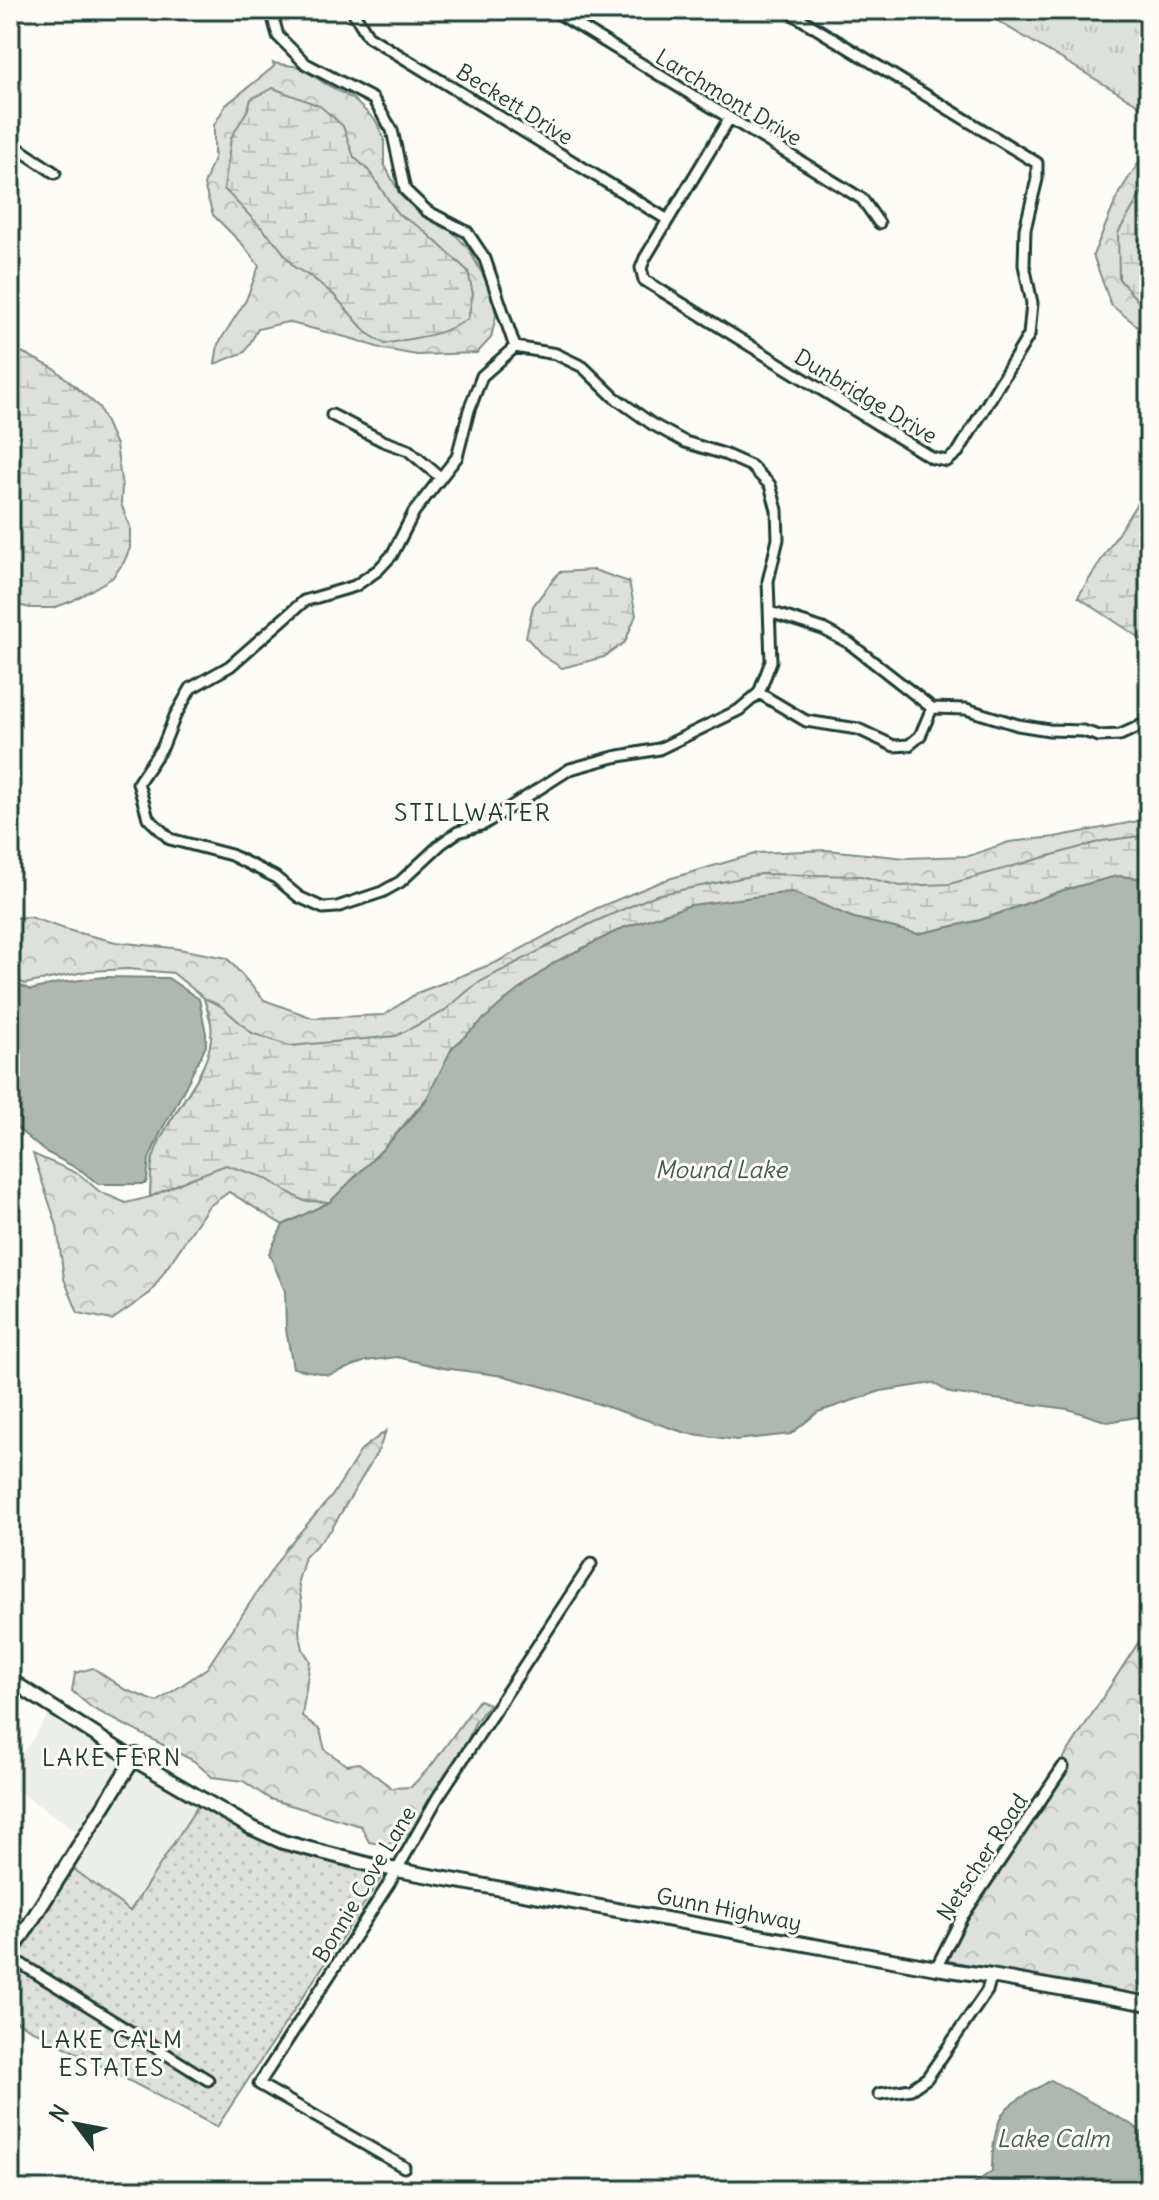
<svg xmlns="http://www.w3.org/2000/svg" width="1159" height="2200" font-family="Delius,sans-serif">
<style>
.built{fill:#eceee9}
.grass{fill:url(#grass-dots);stroke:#7e8e88;stroke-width:2}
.forest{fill:url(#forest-crowns);stroke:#7e8e88;stroke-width:2}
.wetland{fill:url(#wetland-marsh);stroke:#7e8e88;stroke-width:2}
.park{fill:url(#park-tufts);stroke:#7e8e88;stroke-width:2}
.water{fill:#aeb8b1;stroke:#75877f;stroke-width:2}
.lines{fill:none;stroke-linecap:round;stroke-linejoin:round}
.minor-casing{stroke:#1f3d34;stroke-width:15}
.major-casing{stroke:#1f3d34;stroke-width:18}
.minor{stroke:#fdfcf7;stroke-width:9}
.major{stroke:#fdfcf7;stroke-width:12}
.labels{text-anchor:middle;stroke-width:6;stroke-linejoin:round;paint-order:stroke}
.street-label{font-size:22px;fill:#1f3d34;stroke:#fdfcf7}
.neighbourhood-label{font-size:24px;letter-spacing:2px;fill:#1f3d34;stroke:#fdfcf7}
.water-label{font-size:24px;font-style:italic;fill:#435c53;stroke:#fdfcf7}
</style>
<defs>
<pattern id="grass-dots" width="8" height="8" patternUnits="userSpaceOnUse" patternTransform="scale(2)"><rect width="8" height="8" fill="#dde0db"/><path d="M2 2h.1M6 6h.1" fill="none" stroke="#bdc1bd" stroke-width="1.8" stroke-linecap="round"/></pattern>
<pattern id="forest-crowns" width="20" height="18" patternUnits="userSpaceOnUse" patternTransform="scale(2)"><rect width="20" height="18" fill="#dde0db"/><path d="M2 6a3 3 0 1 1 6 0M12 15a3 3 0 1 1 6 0" fill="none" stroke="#bdc1bd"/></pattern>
<pattern id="wetland-marsh" width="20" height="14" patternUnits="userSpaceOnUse" patternTransform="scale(2)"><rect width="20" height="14" fill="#dde0db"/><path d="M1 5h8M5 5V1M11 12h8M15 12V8" fill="none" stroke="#bdc1bd"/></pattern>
<pattern id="park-tufts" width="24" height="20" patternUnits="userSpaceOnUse" patternTransform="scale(2)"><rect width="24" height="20" fill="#dde0db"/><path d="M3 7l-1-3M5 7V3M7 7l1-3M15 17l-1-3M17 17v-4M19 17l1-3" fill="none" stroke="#bdc1bd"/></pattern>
</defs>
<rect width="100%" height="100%" fill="#fdfcf7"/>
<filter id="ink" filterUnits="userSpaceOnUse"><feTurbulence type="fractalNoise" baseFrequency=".0125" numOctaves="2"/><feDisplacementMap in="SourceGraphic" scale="16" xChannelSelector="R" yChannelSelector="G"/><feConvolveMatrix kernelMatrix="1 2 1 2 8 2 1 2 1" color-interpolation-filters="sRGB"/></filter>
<g filter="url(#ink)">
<path class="built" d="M 51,1711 L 127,1760 L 76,1842 L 80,1833 L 10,1786 L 10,1773 Z
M 135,1765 L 199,1804 L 130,1911 L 71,1867 Z"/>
<path class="grass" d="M 199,1804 L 216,1814 L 385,1872 L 217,2127 L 10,2018 L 11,1963 L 210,2085 L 214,2078 L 15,1956 L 71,1867 L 130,1911 Z"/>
<path class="forest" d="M 273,63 L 300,67 L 324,83 L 353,99 L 376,121 L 384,139 L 384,164 L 401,196 L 421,215 L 445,224 L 469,249 L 494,296 L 496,316 L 491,338 L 477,353 L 417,355 L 383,349 L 353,339 L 287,322 L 258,329 L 245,352 L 215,364 L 218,344 L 246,300 L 259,266 L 243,245 L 213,215 L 204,185 L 214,158 L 214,125 L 226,105 L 271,69 L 274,66 Z
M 1149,147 L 1149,328 L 1139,327 L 1111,305 L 1093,255 L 1119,193 Z
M 1149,819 L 1149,879 L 1117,876 L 452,1048 L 423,1104 L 385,1147 L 330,1202 L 283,1225 L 229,1192 L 208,1207 L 150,1293 L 112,1320 L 78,1313 L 64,1279 L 57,1226 L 33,1154 L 79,1174 L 100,1192 L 126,1203 L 150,1197 L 152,1160 L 165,1130 L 198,1077 L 208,1057 L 213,1030 L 204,998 L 173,973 L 128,969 L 89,971 L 25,984 L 10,977 L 10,918 L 30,917 L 71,931 L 116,942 L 173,948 L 227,958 L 264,1000 L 313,1018 L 384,1015 L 417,993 L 497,962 L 597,908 L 665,880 L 758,853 L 827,850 L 906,858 L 969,856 L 1009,842 L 1055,837 Z
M 386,1431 L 378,1451 L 331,1530 L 305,1557 L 298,1581 L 302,1605 L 299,1631 L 303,1649 L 310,1661 L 302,1716 L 320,1730 L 325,1750 L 347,1765 L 359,1763 L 392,1788 L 411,1787 L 431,1766 L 479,1700 L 489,1704 L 475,1723 L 467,1742 L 438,1787 L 424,1821 L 401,1839 L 385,1845 L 369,1842 L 361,1826 L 270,1799 L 243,1781 L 212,1777 L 194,1761 L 92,1708 L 72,1691 L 75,1673 L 93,1668 L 124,1689 L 157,1702 L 207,1668 L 287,1547 L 332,1496 L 362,1449 Z
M 1149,1626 L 1149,1998 L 948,1961 L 970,1903 Z"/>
<path class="wetland" d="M 273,88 L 320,106 L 343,126 L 354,157 L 369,171 L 398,214 L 421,228 L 468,271 L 473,294 L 468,319 C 437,338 419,336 385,344 L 367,333 L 334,295 L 313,278 L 294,267 L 276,243 L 224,189 L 231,138 L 248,109 L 251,99 Z
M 1149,180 L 1149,303 L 1138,301 L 1119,279 L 1118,233 Z
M 12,347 L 55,369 L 99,407 L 116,445 L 122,487 L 121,503 L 130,528 L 130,548 L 124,562 L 112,578 L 72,601 L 53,608 L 30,608 L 10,603 L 10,348 Z
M 1149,484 L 1149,644 L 1078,597 Z
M 594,570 L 629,582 L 636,615 L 625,642 L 604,657 L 562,668 L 543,656 L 526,637 L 533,606 L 559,572 Z
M 1149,835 L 1149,879 L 1117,876 L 1064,890 L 980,920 L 918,934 L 854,918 L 691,905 L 623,928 L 555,962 L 503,1002 L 426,1099 L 385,1147 L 330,1202 L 304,1201 L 263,1177 L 226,1165 L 189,1179 L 150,1197 C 151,1185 150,1171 153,1159 C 165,1112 217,1075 211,1023 C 210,1015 206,1006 204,998 L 221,1006 L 252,1033 L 290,1046 L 396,1036 L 443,1012 L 476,984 L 594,922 L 656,895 L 761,874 L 861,876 L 900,886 L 950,884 L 1102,841 Z"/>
<path class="park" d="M 979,10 L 1149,10 L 1149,111 Z"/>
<path class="water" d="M 1117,876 L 1149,879 L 1149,1415 L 1108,1422 L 1068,1409 L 950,1393 L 933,1383 L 881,1391 L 818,1412 L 791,1434 L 736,1440 L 686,1433 L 562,1392 L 504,1376 L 443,1368 L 397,1357 L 366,1361 L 329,1375 L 293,1368 L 286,1329 L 285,1291 L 269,1253 L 283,1225 L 330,1202 L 385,1147 L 424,1104 L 452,1048 L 503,1002 L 555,962 L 623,928 L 691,905 L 792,892 L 854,918 L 918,934 L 981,920 L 1064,890 Z
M 103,977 L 168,978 L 199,999 L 206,1033 L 206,1046 L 175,1107 L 162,1129 L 149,1159 L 147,1180 L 145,1184 L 98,1184 L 82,1171 L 44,1151 L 10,1122 L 10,981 L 31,990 L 58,983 Z
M 1051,2080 L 1134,2126 L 1149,2140 L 1149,2190 L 965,2190 L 992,2171 C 992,2154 994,2122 1007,2108 C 1017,2098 1039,2088 1051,2080 Z"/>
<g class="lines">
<defs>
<path id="minor" d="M 271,10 L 278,36 L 306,64 L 373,99 L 392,130 L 405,190 L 427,211 L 467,232 L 485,259 L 515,347
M 352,10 L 368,36 L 668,220
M 553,10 L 862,199 L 879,223
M 729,119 L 645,258 L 641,268 L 644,280 L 932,458 L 947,461 L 958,452 L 1029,335 L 1032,303 L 1024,265 L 1025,229 L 1037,179 L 1037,163 L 786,10
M 10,143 L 55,173
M 515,347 L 556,354 L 583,367 L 614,397 L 652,424 L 685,442 L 724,454 L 751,466 L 770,485 L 777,510 L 778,539 L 768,581 L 771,661 L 759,693 L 739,710 L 659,749 L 614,757 L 570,769 L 484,824 L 458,832 L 442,843 L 400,882 L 382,892 L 337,907 L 323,908 L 299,897 L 275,877 L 231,855 L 170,839 L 148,818 L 138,783 L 163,746 L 175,716 L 191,688 L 230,666 L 304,601 L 355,586 L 378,570 L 392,555 L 414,512 L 457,457 L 469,410 L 482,376 Z
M 332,415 L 383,441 L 408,450 L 440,477
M 759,693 L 806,721 L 858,729 L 894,746 L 909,745 L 920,736 L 932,708 L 849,643 L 823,629 L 770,612
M 932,708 L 966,709 L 1018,725 L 1049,730 L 1083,731 L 1099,736 L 1120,735 L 1149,722
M 10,1957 L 208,2080
M 936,1968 L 962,1917 L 1063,1767
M 879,2094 L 911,2089 L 927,2078 L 987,1991 L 991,1976
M 404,2167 L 259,2084 L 390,1882 L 438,1797 L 591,1564"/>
<path id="major" d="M 10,1680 L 133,1759 L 250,1827 L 283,1842 L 375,1866 L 936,1968 L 991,1976 L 1149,2004
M 10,1955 L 136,1755"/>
</defs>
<use href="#minor" class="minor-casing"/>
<use href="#major" class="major-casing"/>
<use href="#minor" class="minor"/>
<use href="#major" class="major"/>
</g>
</g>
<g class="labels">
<g class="street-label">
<text transform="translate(729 97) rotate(31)" y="8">Larchmont Drive</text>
<text transform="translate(515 104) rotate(32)" y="8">Beckett Drive</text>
<text transform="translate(866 396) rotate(31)" y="8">Dunbridge Drive</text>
<text transform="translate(982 1857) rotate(-57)" y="8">Netscher Road</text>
<text transform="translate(364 1884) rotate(-59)" y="8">Bonnie Cove Lane</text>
<text transform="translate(729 1909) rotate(11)" y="8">Gunn Highway</text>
</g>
<g class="neighbourhood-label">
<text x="473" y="821">STILLWATER</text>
<text x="112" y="1766">LAKE FERN</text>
<text x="112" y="2048">LAKE CALM<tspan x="112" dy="28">ESTATES</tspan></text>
</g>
<g class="water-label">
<text x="721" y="1178">Mound Lake</text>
<text x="1053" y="2147">Lake Calm</text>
</g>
</g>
<rect width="1159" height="2200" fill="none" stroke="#fdfcf7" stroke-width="40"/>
<rect x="20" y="20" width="1119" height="2160" fill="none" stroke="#1f3d34" stroke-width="3" filter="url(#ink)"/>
<g transform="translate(76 2124) rotate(302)" stroke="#fdfcf7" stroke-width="6" paint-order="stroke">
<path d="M0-6L14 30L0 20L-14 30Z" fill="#1f3d34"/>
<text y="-12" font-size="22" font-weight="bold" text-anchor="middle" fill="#1f3d34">N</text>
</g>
</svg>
